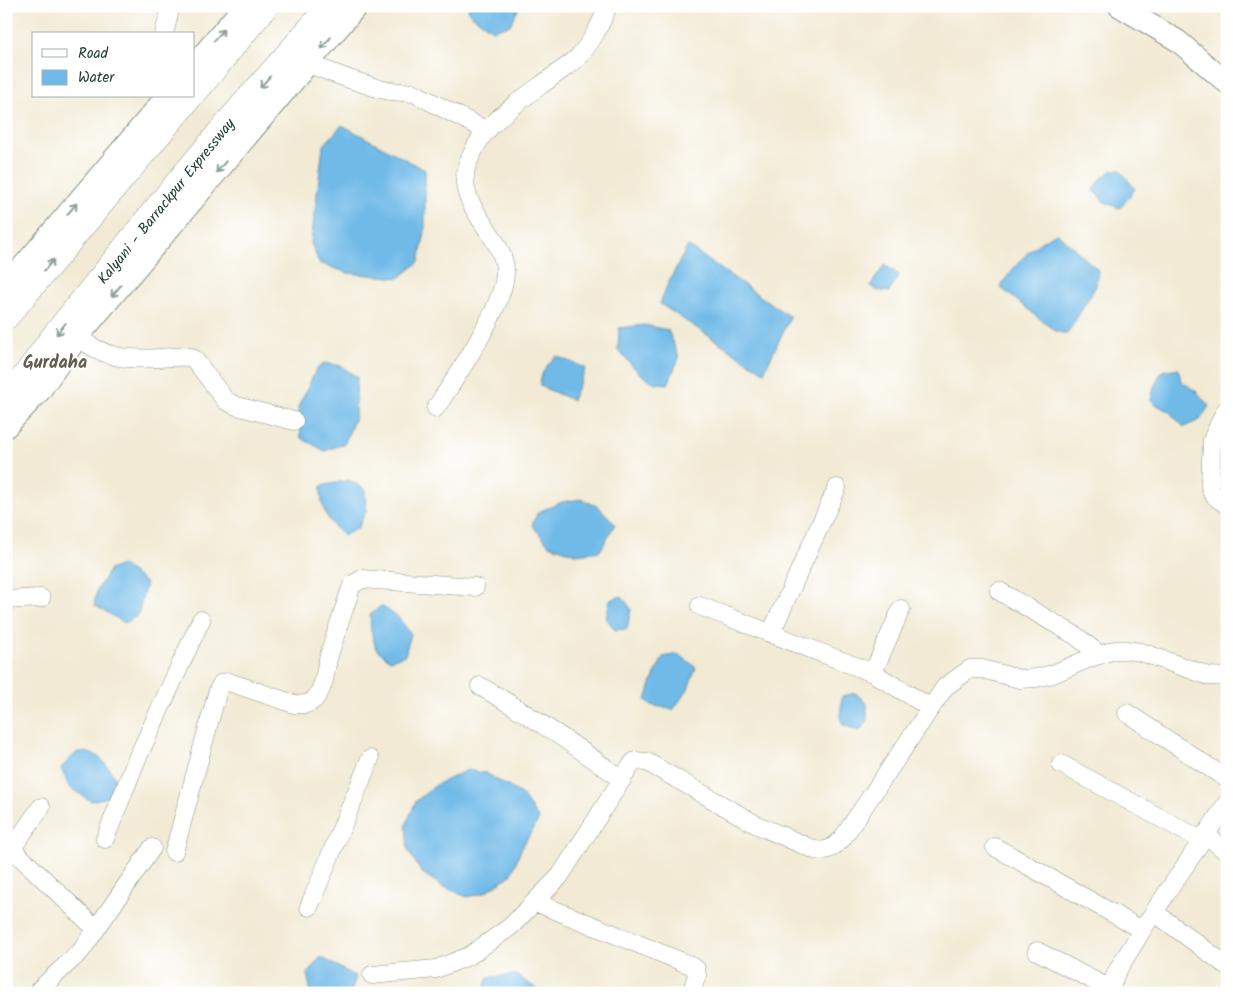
<svg xmlns="http://www.w3.org/2000/svg" width="1233" height="999" font-family="Kalam,sans-serif">
<style>
.water{fill:#6fbae8;stroke:#477c8e}
.lines{fill:none;stroke-linecap:round;stroke-linejoin:round}
.minor-casing{stroke:#889484;stroke-width:19}
.tertiary-casing{stroke:#889484;stroke-width:23}
.trunk-casing{stroke:#889484;stroke-width:29}
.minor{stroke:#fff;stroke-width:18}
.tertiary{stroke:#fff;stroke-width:21}
.trunk{stroke:#fff;stroke-width:28}
.oneway{stroke:#8f9e9a}
.labels{text-anchor:middle;stroke-width:4;stroke-linejoin:round;paint-order:stroke}
.street-label{font-size:15px;fill:#1f3d34;stroke:#fff}
.quarter-label{font-size:18px;font-weight:bold;fill:#615e51;stroke:#fff}
</style>
<rect width="100%" height="100%" fill="#fff"/>
<filter id="ink" filterUnits="userSpaceOnUse"><feTurbulence type="fractalNoise" baseFrequency=".02" numOctaves="2"/><feDisplacementMap in="SourceGraphic" scale="10" xChannelSelector="R" yChannelSelector="G"/><feConvolveMatrix kernelMatrix="1 2 1 2 8 2 1 2 1" color-interpolation-filters="sRGB"/></filter>
<filter id="wash" filterUnits="userSpaceOnUse"><feTurbulence type="fractalNoise" baseFrequency=".0096" numOctaves="4" result="noise"/><feDisplacementMap in="SourceGraphic" scale="20" xChannelSelector="R" yChannelSelector="G"/><feGaussianBlur stdDeviation="1.12" result="paint"/><feColorMatrix in="noise" values="0 0 0 0 0 0 0 0 0 0 0 0 0 0 0 0 0 1.4 0 .05"/><feComposite in="paint" operator="in"/></filter>
<g filter="url(#wash)">
<rect width="100%" height="100%" fill="#f2ead4"/>
<path class="water" d="M 468,6 L 520,6 L 510,25 L 492,30 L 469,13 Z
M 342,125 L 425,170 L 425,232 L 419,262 L 399,278 L 348,273 L 319,263 L 311,243 L 323,146 Z
M 1112,170 L 1120,170 L 1135,189 L 1120,208 L 1104,202 L 1094,190 L 1101,179 Z
M 1057,233 L 1098,270 L 1096,286 L 1067,334 L 1055,331 L 1000,287 C 1014,266 1033,243 1057,233 Z
M 688,246 L 790,317 L 764,372 L 660,304 L 668,283 Z
M 885,265 L 899,275 L 889,292 L 876,290 L 870,286 Z
M 644,325 L 668,330 L 679,358 L 668,384 L 655,383 L 639,373 L 618,350 L 619,328 Z
M 556,356 L 586,368 L 572,400 L 540,386 C 539,374 548,364 556,356 Z
M 324,363 L 341,366 L 357,377 L 355,417 L 345,443 L 325,451 L 301,438 L 298,407 L 316,370 Z
M 1178,368 L 1181,381 L 1197,392 L 1209,406 L 1200,420 L 1184,427 L 1168,411 L 1155,404 L 1151,400 L 1154,387 L 1162,371 Z
M 349,480 L 365,489 L 366,511 L 358,528 L 343,536 C 326,518 321,510 321,486 Z
M 581,499 L 599,507 L 615,524 L 600,551 L 576,554 L 549,545 L 532,525 L 538,512 L 562,502 Z
M 121,565 L 146,583 L 138,615 L 125,623 L 94,605 L 97,590 L 109,570 Z
M 622,596 L 631,609 L 627,629 L 615,630 L 606,618 L 610,600 Z
M 381,606 L 398,617 L 411,634 L 405,655 L 390,660 L 376,649 L 371,631 L 370,614 Z
M 678,654 L 696,667 L 688,689 L 673,710 L 652,705 L 646,700 L 652,681 L 663,657 Z
M 856,693 L 867,704 L 867,722 L 859,731 L 843,725 L 840,717 L 842,696 Z
M 77,752 C 99,752 104,760 115,778 L 108,797 L 91,801 L 69,787 L 61,768 Z
M 467,770 L 486,773 L 521,794 L 539,819 L 522,847 L 511,875 L 484,893 L 467,897 L 442,886 L 421,872 L 408,850 L 406,825 L 416,801 L 436,785 Z
M 321,957 L 356,977 L 351,993 L 311,993 L 307,974 Z
M 516,975 L 543,993 L 483,993 L 488,977 Z"/>
</g>
<g filter="url(#ink)">
<g class="lines">
<defs>
<path id="minor" d="M 164,34 L 171,6
M 309,64 L 346,78 L 380,89 L 390,91 L 414,93 L 487,131
M 78,337 C 104,358 126,360 159,358 C 169,357 180,356 190,357 L 194,359 L 226,401 L 237,406 L 294,421
M 436,408 C 455,378 506,305 505,271 C 504,236 462,212 465,175 C 465,168 469,160 472,154 C 485,121 529,95 556,74 C 563,69 571,64 577,58 C 592,43 600,25 608,6
M 1225,411 L 1212,440 L 1210,484 C 1210,495 1218,499 1227,505
M 999,591 L 1076,636 L 1100,655
M 6,600 L 41,598
M 700,606 L 873,673 L 931,708
M 771,633 L 837,488
M 873,673 L 901,609
M 480,686 C 529,715 576,745 622,780
M 1127,713 L 1227,779
M 1061,764 L 1201,840
M 1205,834 L 1227,852
M 105,839 L 136,761 L 201,620
M 995,847 L 1142,930
M 12,849 L 96,929
M 174,852 L 218,690 L 222,683 L 229,682 L 294,704 C 304,705 311,705 317,696 C 325,685 325,672 328,659 C 335,634 344,610 352,585 L 362,579 L 475,587
M 6,857 L 41,807
M 535,902 L 690,965 L 696,969 L 697,975 L 691,993
M 309,907 L 370,759
M 1154,912 L 1227,966
M 1037,951 L 1110,989
M 372,975 L 436,969 L 469,956 L 510,927 L 560,876 L 631,765 L 635,761 L 647,762 L 757,825 L 815,850 C 827,852 833,848 842,839 L 945,687 L 970,669 L 982,669 L 1020,679 L 1036,678 L 1053,674 L 1090,658 L 1115,650 L 1126,650 L 1141,652 L 1209,676 L 1227,677
M 38,993 L 39,990 L 81,951 L 152,848
M 1109,993 L 1116,973 L 1142,930 L 1227,803"/>
<path id="tertiary" d="M 1119,6 L 1178,41 L 1227,83
M 194,65 L 244,6
M 6,286 L 167,96
M 6,427 L 40,391 L 78,337 L 357,6"/>
<path id="trunk" d="M 194,91 L 264,6
M 6,315 L 189,96
M 6,401 L 26,377 L 55,337 L 170,194 L 238,113 L 332,6"/>
</defs>
<use href="#minor" class="minor-casing"/>
<use href="#tertiary" class="tertiary-casing"/>
<use href="#trunk" class="trunk-casing"/>
<use href="#minor" class="minor"/>
<use href="#tertiary" class="tertiary"/>
<use href="#trunk" class="trunk"/>
</g>
<defs><path id="oneway-shaft" d="M-6 0H5M1.5-3L5.5 0L1.5 3" fill="none" stroke-width="1.6" stroke-linecap="round" stroke-linejoin="round" transform="scale(1.25)"/></defs>
<g class="oneway">
<use href="#oneway-shaft" transform="translate(219 35) rotate(-49)"/>
<use href="#oneway-shaft" transform="translate(326 43) rotate(130)"/>
<use href="#oneway-shaft" transform="translate(265 82) rotate(131)"/>
<use href="#oneway-shaft" transform="translate(221 167) rotate(130)"/>
<use href="#oneway-shaft" transform="translate(72 209) rotate(-50)"/>
<use href="#oneway-shaft" transform="translate(49 265) rotate(-50)"/>
<use href="#oneway-shaft" transform="translate(116 291) rotate(130)"/>
<use href="#oneway-shaft" transform="translate(61 329) rotate(129)"/>
</g>
</g>
<g class="labels">
<g class="street-label">
<text transform="translate(166 201) rotate(-51)" y="5">Kalyani - Barrackpur Expressway</text>
</g>
<g class="quarter-label">
<text x="55" y="368">Gurdaha</text>
</g>
</g>
<rect width="1233" height="999" fill="none" stroke="#fff" stroke-width="25"/>
<rect x="32" y="32" width="162" height="65" fill="#ffffff" stroke="#a5b1ae"/>
<rect x="42" y="49" width="25" height="8" fill="#ffffff" stroke="#a5b1ae"/>
<text x="78" y="58" font-size="15" fill="#1f3d34">Road</text>
<rect x="42" y="70" width="25" height="15" fill="#6fbae8" stroke="#a5b1ae"/>
<text x="78" y="82" font-size="15" fill="#1f3d34">Water</text>
</svg>
